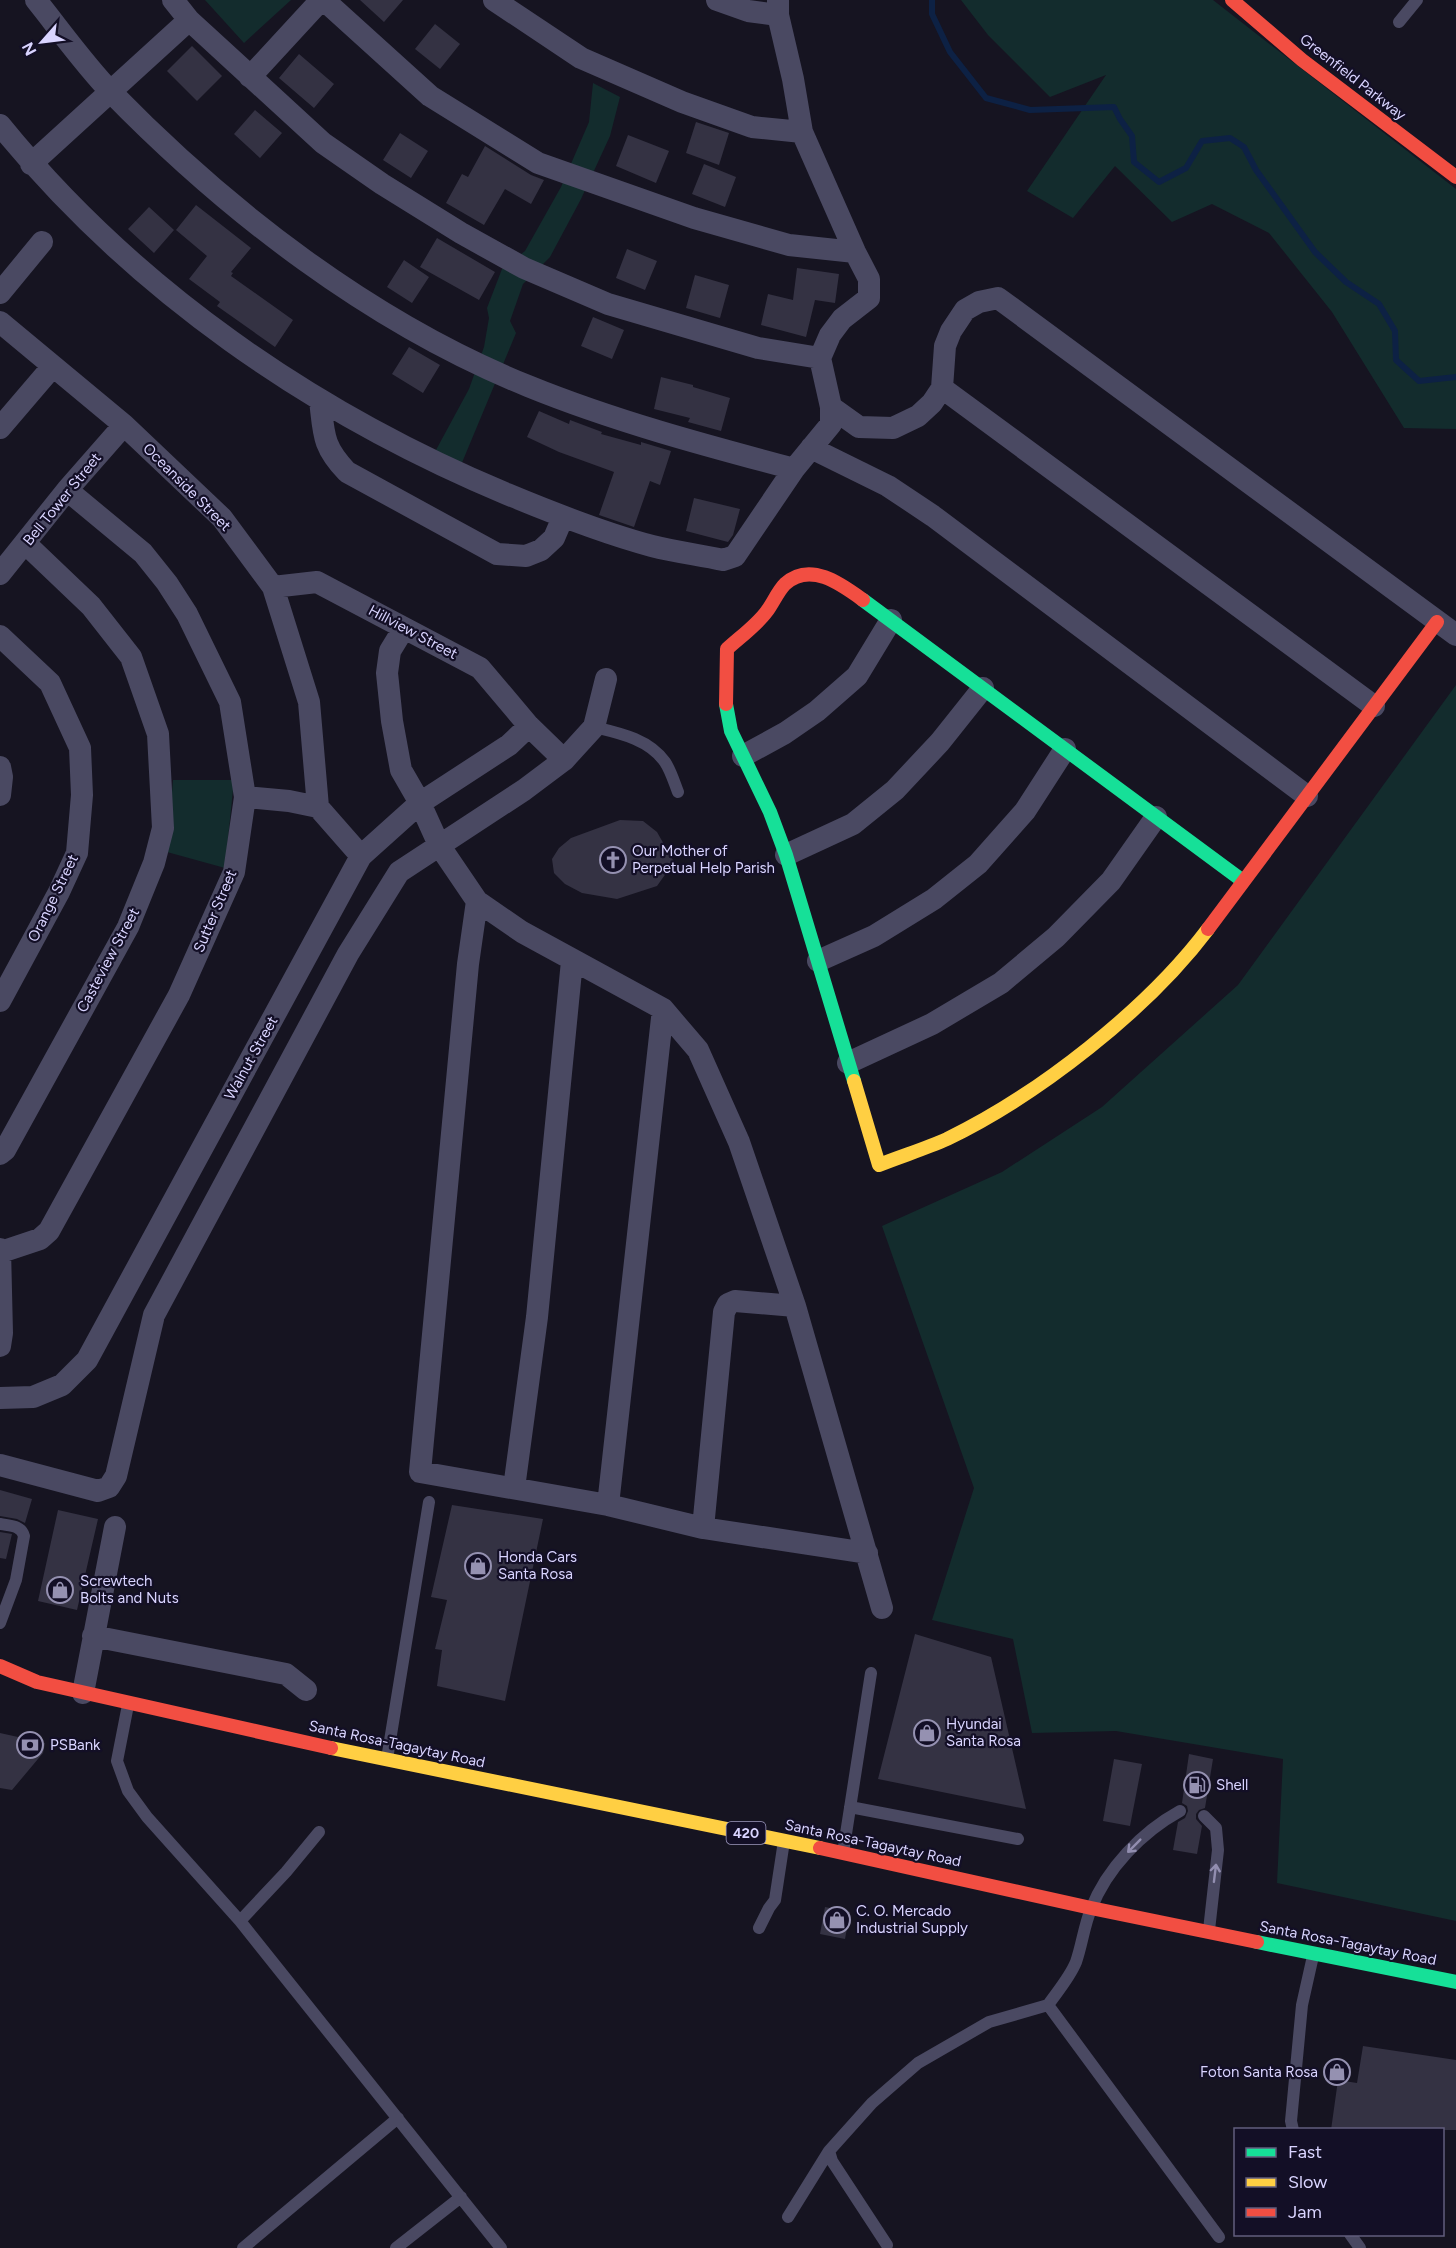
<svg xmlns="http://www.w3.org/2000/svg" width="1456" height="2248" font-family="Figtree,sans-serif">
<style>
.green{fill:#132c2d}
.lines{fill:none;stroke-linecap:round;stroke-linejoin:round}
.stream{stroke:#0d2144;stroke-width:6}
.building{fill:#343243}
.lane{stroke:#4a4962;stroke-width:12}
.street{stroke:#4a4962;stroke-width:22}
.fast{stroke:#16e098;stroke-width:14}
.slow{stroke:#ffcf43;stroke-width:14}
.jam{stroke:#f24e42;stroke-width:14}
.oneway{stroke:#928eb0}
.labels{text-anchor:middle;stroke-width:4.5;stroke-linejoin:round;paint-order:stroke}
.shield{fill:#130f26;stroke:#9e99be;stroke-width:1.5}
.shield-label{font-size:14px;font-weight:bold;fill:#d9d4ff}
.street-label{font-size:15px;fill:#d9d4ff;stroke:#130f26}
.poi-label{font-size:15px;fill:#d9d4ff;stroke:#130f26;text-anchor:start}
</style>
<rect width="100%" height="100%" fill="#161421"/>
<path class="green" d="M 205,0 L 291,0 L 244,43 Z
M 961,0 L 1213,0 L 1456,189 L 1456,429 L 1404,428 L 1332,312 L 1269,233 L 1212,204 L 1172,222 L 1115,166 L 1073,218 L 1027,191 L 1106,75 L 1050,97 L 988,35 Z
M 593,83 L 620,97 L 610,136 L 581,199 L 550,257 L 523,284 L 510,321 L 516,333 L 461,465 L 436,450 L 469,389 L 484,347 L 489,318 L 487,308 L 502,269 L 525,251 L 561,187 L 589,122 Z
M 1456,685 L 1456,1921 L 1277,1883 L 1283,1759 L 1116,1731 L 1032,1733 L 1013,1639 L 932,1620 L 974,1488 L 882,1226 L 1002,1172 L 1102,1107 L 1238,985 Z
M 173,780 L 234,780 L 225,868 L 167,852 Z"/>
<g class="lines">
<path class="stream" d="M 932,0 L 932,14 L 950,52 L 986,98 L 1030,110 L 1114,107 L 1120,119 L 1132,136 L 1134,162 L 1159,182 L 1186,168 L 1202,141 L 1230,138 L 1244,147 L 1256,170 L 1315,252 L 1346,282 L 1379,304 L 1395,331 L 1396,360 L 1419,381 L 1456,377"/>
</g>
<path class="building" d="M 360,0 L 403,0 L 384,22 Z
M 435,24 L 460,44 L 440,69 L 415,49 Z
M 192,46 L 222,76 L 197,101 L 167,71 Z
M 299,54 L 334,84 L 314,108 L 279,78 Z
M 255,110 L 282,133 L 260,158 L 234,134 Z
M 696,122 L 729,133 L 719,165 L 686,153 Z
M 400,133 L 428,151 L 411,178 L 383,160 Z
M 628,135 L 669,151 L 656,183 L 616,166 Z
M 485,146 L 531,175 L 544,180 L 531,204 L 505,189 L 484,225 L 446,203 L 462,174 L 468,177 Z
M 704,164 L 736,177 L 725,207 L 692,194 Z
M 196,205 L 251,248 L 231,272 L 233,273 L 231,276 L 293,320 L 275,347 L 217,306 L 220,302 L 189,279 L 207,256 L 176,230 Z
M 149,207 L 174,230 L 154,253 L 128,229 Z
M 437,238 L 495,272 L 479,300 L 420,267 Z
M 627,249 L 657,261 L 645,290 L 616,278 Z
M 404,260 L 429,277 L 412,303 L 387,287 Z
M 797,268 L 839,274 L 835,303 L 815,300 L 806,337 L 761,325 L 768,294 L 793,300 Z
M 695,275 L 729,285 L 720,318 L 686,308 Z
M 593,317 L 624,330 L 612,359 L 581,346 Z
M 409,347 L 440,365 L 423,393 L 392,374 Z
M 661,377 L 693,385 L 693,387 L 730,398 L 721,431 L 688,422 L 690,418 L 654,409 Z
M 539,411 L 569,424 L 570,420 L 602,432 L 601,434 L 641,445 L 641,442 L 671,451 L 660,485 L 650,481 L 634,527 L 599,515 L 614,472 L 559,452 L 527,437 Z
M 694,498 L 740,509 L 733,535 L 728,542 L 686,531 Z
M 620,820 L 643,821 L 657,832 L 674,862 L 657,886 L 617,899 L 582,893 L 565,884 L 554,873 L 552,859 L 559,848 L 571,838 Z
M 0,1490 L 32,1499 L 25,1523 L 17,1519 L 0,1516 Z
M 452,1505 L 543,1519 L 505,1701 L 437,1686 L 442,1650 L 435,1649 L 447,1600 L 431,1597 Z
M 58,1510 L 98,1519 L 77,1610 L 38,1601 Z
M 0,1532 L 12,1534 L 6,1559 L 0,1558 Z
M 915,1634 L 991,1657 L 1026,1809 L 878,1779 Z
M 0,1733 L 45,1743 L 43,1753 L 12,1790 L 0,1788 Z
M 1189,1754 L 1213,1759 L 1205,1808 L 1199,1810 L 1196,1814 L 1196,1819 L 1202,1826 L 1197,1854 L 1173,1850 L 1178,1822 L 1185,1818 L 1188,1811 L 1187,1806 L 1182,1803 Z
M 1114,1759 L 1142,1764 L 1130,1826 L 1103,1821 Z
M 825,1907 L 850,1912 L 845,1939 L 820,1934 Z
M 1363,2046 L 1456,2060 L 1456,2130 L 1331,2130 L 1338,2080 L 1357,2083 Z"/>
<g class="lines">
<path class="lane" d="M 1399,22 L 1417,0
M 594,727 C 619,733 649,739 665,762 C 671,771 674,782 678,792
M 0,1524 C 10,1526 21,1525 24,1536 L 16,1580 L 0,1623
M 128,1705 L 117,1761 L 128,1791 L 147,1817 L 240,1921 L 501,2248
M 387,1759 L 429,1502
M 850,1807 L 1018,1839
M 1204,1816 L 1216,1828 L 1218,1850 L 1209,1930
M 843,1853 L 871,1673
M 240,1921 L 286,1872 L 319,1832
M 759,1928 L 769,1908 L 775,1900 L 784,1841
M 1048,2005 L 1219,2237
M 1293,2130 L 1291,2121 L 1302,2005 L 1313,1956
M 829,2151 L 832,2161 L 887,2245
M 788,2217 L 829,2151 L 872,2103 L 918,2063 L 989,2022 L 1048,2005 C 1057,1992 1070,1977 1076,1962 C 1082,1945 1084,1926 1091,1909 C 1107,1868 1142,1832 1180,1811
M 1350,2234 L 1360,2248
M 243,2248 L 398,2118
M 396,2248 L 461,2197"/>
<path class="street" d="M 36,0 C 60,30 84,64 111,92 C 228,212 372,323 528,386 C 614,421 704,445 794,469
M 173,0 L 189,20 L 323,143 L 382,184 L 461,233 L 524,268 L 608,304 L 758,348 L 820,358
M 324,0 L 430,96 L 538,163 L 694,218 L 789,245 L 855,252
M 494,0 L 581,58 L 682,102 L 752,127 L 802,132
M 717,0 L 748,11 L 778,15
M 250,77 L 321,0
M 0,125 C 134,290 313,413 507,494 C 555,514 603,533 652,546 C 676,552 700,555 723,560 L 735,556 L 794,469 L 831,424 L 831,407 L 820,358 L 830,335 L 842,319 L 869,298 L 869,279 L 855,252 L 802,132 L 793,79 L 778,15 L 778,0
M 31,164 L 189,20
M 0,293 L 42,242
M 0,322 L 124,425 L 222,518 L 273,587 L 309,702 L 318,807
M 942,388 L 1374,706
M 320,400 C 324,434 322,446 347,472 L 497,554 L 526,556 L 541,550 L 554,538 L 563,517
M 831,407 L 859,427 L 893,428 L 918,416 L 932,403 L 942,388 L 945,346 L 951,331 L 965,310 L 979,302 L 998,298 L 1456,635
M 0,428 L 53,366
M 811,448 L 888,486 L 933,516 L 1307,796
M 0,574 L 67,490 L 124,425
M 273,587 L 317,582 L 480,668 L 529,726 L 564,760
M 404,628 L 390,651 L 387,673 L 392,721 L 401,770 L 420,803 L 439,845 L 477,901 L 522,932 L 663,1009 L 698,1050 L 739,1142 L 795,1306 L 882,1608
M 0,636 L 50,683 L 80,748 L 82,795 L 77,853 L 59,892 L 0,1001
M 743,756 L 785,733 L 817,711 L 857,676 L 891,620
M 0,767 L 2,777 L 0,795
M 245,797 L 289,801 L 318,807 L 361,856
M 786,855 L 853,824 L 895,790 L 940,742 L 983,688
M 477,901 L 468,964 L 420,1472 L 608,1505 L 703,1528 L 867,1553
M 818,961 L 874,936 L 934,899 L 978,864 L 1025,811 L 1065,749
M 848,1063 L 932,1024 L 1001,983 L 1056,937 L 1111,881 L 1156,817
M 0,1154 L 5,1150 L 128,927 L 154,863 L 163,828 L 158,734 L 131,657 L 91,606 L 26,544
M 0,1249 L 2,1333 L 0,1346
M 1,1252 L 40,1239 L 49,1231 L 179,995 L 234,872 L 245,797 L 230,702 L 187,614 L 167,583 L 143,553 L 67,490
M 0,1398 L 33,1397 L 62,1385 L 87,1360 L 361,856 L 420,803 L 509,745 L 529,726
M 0,1465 L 98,1491 L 109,1487 L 116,1476 L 154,1315 L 348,954 L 399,872 L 524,790 L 564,760 L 594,727 L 606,679
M 514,1488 L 537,1317 L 572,961
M 608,1505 L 663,1009
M 703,1528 L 724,1312 L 728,1304 L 735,1301 L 795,1306
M 93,1636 L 286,1674 L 306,1690
M 83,1693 L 115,1527"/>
<path class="fast" d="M 863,600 L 1243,881
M 726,704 L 731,731 L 770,812 L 786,855 L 854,1081
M 1257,1942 L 1456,1982"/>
<path class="slow" d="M 854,1081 L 879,1165 C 901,1156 925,1149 947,1139 C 1038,1095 1147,1010 1208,929
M 331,1748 L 820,1848"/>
<path class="jam" d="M 1232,0 L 1302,60 L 1456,177
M 726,704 L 727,649 C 740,637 757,625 767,611 C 773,603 778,591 785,584 C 810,561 841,584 863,600
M 1208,929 L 1437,622
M 0,1666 L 37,1682 L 331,1748
M 820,1848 L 1091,1908 L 1257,1942"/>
</g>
<defs><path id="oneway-shaft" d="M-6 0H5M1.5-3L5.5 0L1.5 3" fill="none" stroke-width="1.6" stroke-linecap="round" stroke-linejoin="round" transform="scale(1.5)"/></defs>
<g class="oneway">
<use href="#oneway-shaft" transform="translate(1134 1846) rotate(135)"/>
<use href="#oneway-shaft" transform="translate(1215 1873) rotate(-83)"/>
</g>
<defs>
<symbol id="church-ring" viewBox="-11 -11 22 22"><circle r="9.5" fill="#130f26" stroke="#9591b1" stroke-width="1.5"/><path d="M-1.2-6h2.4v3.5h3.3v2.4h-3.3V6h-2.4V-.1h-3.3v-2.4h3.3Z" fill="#9591b1"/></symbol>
<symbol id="shop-ring" viewBox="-11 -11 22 22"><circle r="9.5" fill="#130f26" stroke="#9591b1" stroke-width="1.5"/><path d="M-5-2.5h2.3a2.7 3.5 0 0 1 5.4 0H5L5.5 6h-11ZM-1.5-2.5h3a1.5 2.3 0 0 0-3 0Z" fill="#9591b1"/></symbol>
<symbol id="bank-ring" viewBox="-11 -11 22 22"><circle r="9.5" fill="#130f26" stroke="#9591b1" stroke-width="1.5"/><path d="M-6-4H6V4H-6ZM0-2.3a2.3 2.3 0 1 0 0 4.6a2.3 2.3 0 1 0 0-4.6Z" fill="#9591b1"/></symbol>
<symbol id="fuel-ring" viewBox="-11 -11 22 22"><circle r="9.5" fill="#130f26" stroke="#9591b1" stroke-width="1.5"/><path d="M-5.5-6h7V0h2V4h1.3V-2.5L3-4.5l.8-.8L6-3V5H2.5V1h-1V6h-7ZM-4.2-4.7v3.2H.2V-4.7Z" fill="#9591b1"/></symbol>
</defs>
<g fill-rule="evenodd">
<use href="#church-ring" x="598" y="845" width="30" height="30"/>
<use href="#shop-ring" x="463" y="1551" width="30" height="30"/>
<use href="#shop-ring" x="45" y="1575" width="30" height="30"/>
<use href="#shop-ring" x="912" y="1718" width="30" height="30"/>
<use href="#bank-ring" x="15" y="1730" width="30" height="30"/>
<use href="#fuel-ring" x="1182" y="1770" width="30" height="30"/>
<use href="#shop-ring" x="822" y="1905" width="30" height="30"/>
<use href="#shop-ring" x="1322" y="2057" width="30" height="30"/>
</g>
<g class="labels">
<rect class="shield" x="726.5" y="1822" width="39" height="22" rx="4.5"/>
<g class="shield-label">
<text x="746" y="1838">420</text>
</g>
<g class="street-label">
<text transform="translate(1353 77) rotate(38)" y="5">Greenfield Parkway</text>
<text transform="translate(187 487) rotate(45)" y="5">Oceanside Street</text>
<text transform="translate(62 499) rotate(-51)" y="5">Bell Tower Street</text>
<text transform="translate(413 632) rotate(28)" y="5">Hillview Street</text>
<text transform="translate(53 898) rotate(-64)" y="5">Orange Street</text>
<text transform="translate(215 911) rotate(-67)" y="5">Sutter Street</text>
<text transform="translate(108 960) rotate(-62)" y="5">Casteview Street</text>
<text transform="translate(251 1058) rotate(-61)" y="5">Walnut Street</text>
<text transform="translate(397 1744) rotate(12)" y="5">Santa Rosa-Tagaytay Road</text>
<text transform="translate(873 1843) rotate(12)" y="5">Santa Rosa-Tagaytay Road</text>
<text transform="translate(1348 1943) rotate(11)" y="5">Santa Rosa-Tagaytay Road</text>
</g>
<g class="poi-label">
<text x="632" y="856">Our Mother of<tspan x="632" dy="17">Perpetual Help Parish</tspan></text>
<text x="498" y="1562">Honda Cars<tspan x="498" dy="17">Santa Rosa</tspan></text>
<text x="80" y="1586">Screwtech<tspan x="80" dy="17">Bolts and Nuts</tspan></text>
<text x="946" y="1729">Hyundai<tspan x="946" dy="17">Santa Rosa</tspan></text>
<text x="50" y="1750">PSBank</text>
<text x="1216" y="1790">Shell</text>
<text x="856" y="1916">C. O. Mercado<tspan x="856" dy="17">Industrial Supply</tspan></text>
<text x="1318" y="2077" text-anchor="end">Foton Santa Rosa</text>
</g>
</g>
<rect x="1234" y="2128" width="210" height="108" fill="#130f26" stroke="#625e7d" stroke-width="1.5"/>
<rect x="1246" y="2148" width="30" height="9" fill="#16e098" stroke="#625e7d" stroke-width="1.5"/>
<text x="1288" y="2158" font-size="18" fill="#d9d4ff">Fast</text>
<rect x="1246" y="2178" width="30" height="9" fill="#ffcf43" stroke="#625e7d" stroke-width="1.5"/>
<text x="1288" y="2188" font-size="18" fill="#d9d4ff">Slow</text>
<rect x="1246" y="2208" width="30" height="9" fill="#f24e42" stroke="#625e7d" stroke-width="1.5"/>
<text x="1288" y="2218" font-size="18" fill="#d9d4ff">Jam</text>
<g transform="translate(42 42) rotate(242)" stroke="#130f26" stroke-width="4.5" paint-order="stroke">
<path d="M0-4.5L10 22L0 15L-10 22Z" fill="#d9d4ff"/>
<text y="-9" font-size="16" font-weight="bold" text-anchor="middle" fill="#d9d4ff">N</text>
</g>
</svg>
